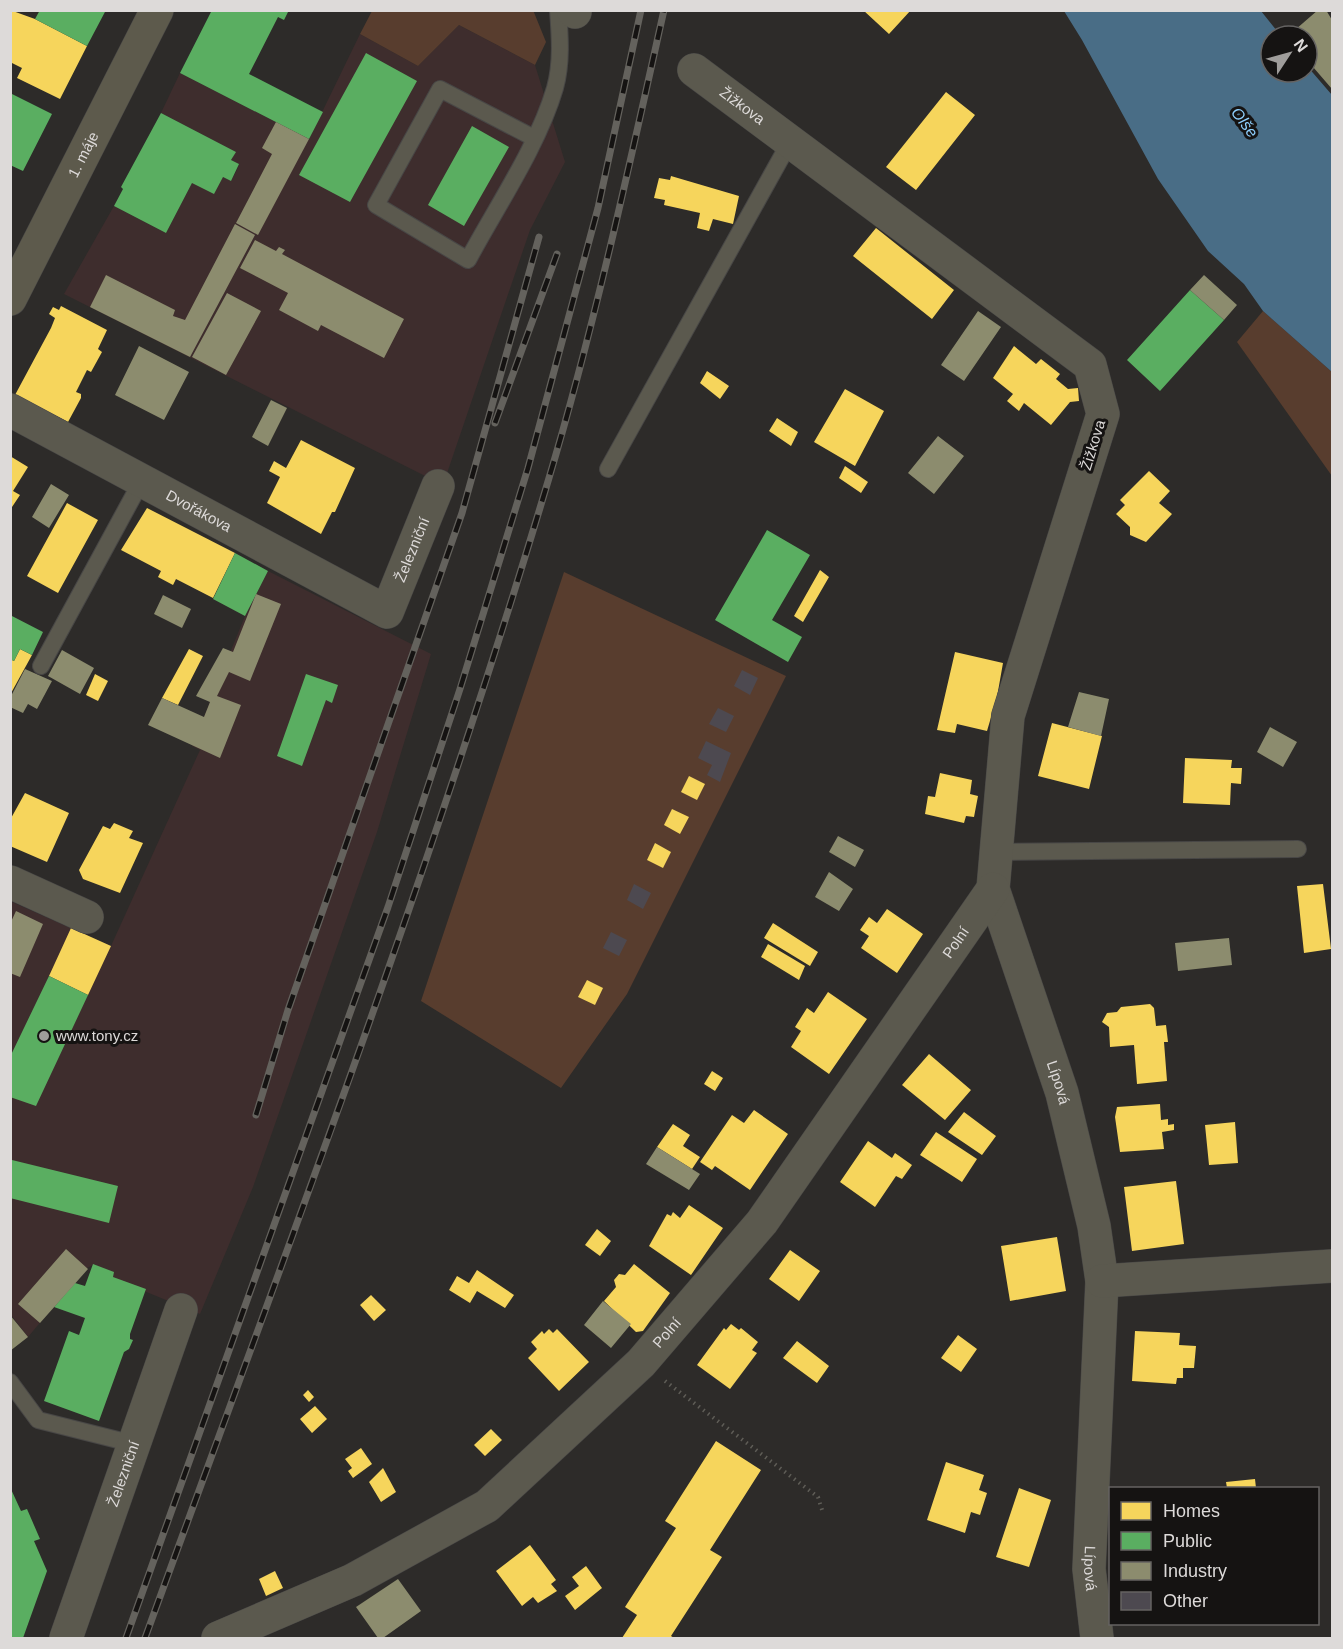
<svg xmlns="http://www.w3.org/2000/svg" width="1343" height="1649" font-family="Helvetica,sans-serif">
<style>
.industrial{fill:#3e2d2d}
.green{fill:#583d2e}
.water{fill:#496d86}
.homes{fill:#f6d55c}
.public{fill:#5aae61}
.industry{fill:#8c8c6e}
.building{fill:#4d4950}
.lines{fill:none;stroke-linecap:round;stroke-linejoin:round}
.lane-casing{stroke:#484746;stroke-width:18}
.street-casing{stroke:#484746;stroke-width:34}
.secondary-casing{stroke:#484746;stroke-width:34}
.path{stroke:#5f5d57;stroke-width:4;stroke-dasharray:1.5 4.5;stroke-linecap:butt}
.lane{stroke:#5b594e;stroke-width:16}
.street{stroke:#5b594e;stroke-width:33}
.secondary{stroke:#5d5a4c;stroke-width:33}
.rail-casing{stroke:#64625d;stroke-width:7}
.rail{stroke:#151312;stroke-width:4.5;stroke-dasharray:14;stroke-linecap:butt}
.poi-dot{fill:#9f9d9b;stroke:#151312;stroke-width:2}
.labels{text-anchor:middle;stroke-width:6;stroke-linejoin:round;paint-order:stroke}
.street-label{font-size:15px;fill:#dddad9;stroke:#151312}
.poi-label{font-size:15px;fill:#dddad9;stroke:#151312;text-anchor:start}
.water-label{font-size:16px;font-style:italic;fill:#8ecffd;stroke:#151312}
</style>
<rect width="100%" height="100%" fill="#2d2b29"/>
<path class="industrial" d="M 459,25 L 535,65 L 565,162 L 530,230 L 443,485 L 64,294 L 114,206 L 166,233 L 192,183 L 223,177 L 231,181 L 236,172 L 239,164 L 231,160 L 235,152 L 161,113 L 180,73 L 309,139 L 360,34 L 418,66 Z
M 268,571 L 431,654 L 377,832 L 253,1187 L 200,1314 L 110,1277 L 93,1265 L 85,1269 L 28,1337 L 11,1315 L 10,901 L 111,946 L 200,750 L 192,746 L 245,616 Z"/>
<path class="green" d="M 533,10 L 546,42 L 535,65 L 459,25 L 418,66 L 360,34 L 372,11 Z
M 1263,311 L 1332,372 L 1332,476 L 1237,342 Z
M 564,572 L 786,676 L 627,994 L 561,1088 L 421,1001 Z"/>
<path class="water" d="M 1064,11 L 1261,11 L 1281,36 L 1271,36 L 1271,72 L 1307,72 L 1307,66 L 1332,95 L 1332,372 L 1263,311 L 1244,284 L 1208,251 L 1158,179 L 1082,40 Z"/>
<path class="homes" d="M 10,10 L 35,19 L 87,46 L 60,99 L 17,78 L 22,68 L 10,62 Z
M 863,10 L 911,10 L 889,34 Z
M 946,92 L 975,115 L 916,190 L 886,167 Z
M 671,176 L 739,196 L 733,224 L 713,219 L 709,231 L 697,228 L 700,213 L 664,205 L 665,200 L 654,198 L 659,178 L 670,180 Z
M 876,228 L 954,290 L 932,319 L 853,256 Z
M 61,306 L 107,330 L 98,349 L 102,352 L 91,372 L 87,370 L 76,392 L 81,394 L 81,398 L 68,422 L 15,395 L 51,328 L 55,318 L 49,314 L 53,307 L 59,310 Z
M 1014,346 L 1036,364 L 1041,359 L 1060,374 L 1056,379 L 1068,389 L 1078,388 L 1079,401 L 1070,402 L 1051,425 L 1024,403 L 1019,411 L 1007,401 L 1013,394 L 993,378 Z
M 707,371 L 729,386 L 720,399 L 700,383 Z
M 845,389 L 884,411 L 855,466 L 814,442 Z
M 777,418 L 798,432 L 791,446 L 769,431 Z
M 301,440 L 355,468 L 335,512 L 332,512 L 321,534 L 267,503 L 280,477 L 269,471 L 274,461 L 286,468 Z
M 10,456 L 28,467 L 13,491 L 20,495 L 10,510 Z
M 845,466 L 868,482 L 861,493 L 839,478 Z
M 1149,471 L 1170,491 L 1159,503 L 1172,514 L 1146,542 L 1130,535 L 1130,527 L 1116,514 L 1125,505 L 1120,500 Z
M 67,503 L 98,520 L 58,593 L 27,576 Z
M 147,508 L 235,553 L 213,598 L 176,579 L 173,585 L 158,577 L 161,571 L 121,550 Z
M 820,570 L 829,577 L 803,622 L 794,616 Z
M 20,649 L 32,655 L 10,695 L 10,659 L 14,661 Z
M 189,649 L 203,656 L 178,705 L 162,698 Z
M 955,652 L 1003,663 L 997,697 L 987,731 L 957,724 L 955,733 L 937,730 Z
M 95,674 L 108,681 L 98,701 L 86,695 Z
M 1052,723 L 1102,736 L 1089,789 L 1038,776 Z
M 1185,758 L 1232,760 L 1231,768 L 1242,768 L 1241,784 L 1231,783 L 1230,805 L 1183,803 Z
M 940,773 L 972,780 L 970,794 L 978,796 L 974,817 L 966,816 L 964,823 L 925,814 L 928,796 L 935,797 Z
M 689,776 L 705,784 L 697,800 L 681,792 Z
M 25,793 L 69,813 L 47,862 L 10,846 L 10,820 Z
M 672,809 L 689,817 L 680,834 L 664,825 Z
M 114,823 L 133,831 L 129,838 L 143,843 L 120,893 L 83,879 L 79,870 L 103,826 L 110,829 Z
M 655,843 L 671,852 L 663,868 L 647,860 Z
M 1323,884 L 1331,949 L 1304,953 L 1297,886 Z
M 887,909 L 923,934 L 897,973 L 861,948 L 869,936 L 860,930 L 869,917 L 877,923 Z
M 773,923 L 818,952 L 810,966 L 764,938 Z
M 71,928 L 111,946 L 88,995 L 49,976 Z
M 768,944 L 805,966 L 799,980 L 761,957 Z
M 587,980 L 603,988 L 595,1005 L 578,997 Z
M 828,992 L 867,1019 L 829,1074 L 791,1047 L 801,1031 L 795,1027 L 807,1008 L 814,1013 Z
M 1150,1004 L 1154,1008 L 1156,1026 L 1166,1025 L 1168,1042 L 1164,1042 L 1167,1081 L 1137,1084 L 1134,1045 L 1110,1047 L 1109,1027 L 1102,1022 L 1107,1013 L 1117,1012 L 1121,1007 Z
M 929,1054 L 971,1090 L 945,1120 L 902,1085 Z
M 712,1071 L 723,1078 L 715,1091 L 704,1084 Z
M 1160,1104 L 1161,1120 L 1168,1119 L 1168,1125 L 1174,1124 L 1174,1130 L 1162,1132 L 1164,1149 L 1120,1152 L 1115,1117 L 1117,1107 Z
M 754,1110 L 788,1134 L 750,1190 L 715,1166 L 712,1170 L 700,1162 L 732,1115 L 744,1123 Z
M 964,1112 L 996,1136 L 982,1155 L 948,1132 Z
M 1235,1122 L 1238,1163 L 1209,1165 L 1205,1125 Z
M 673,1124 L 690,1135 L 683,1146 L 700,1157 L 692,1169 L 657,1147 Z
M 936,1132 L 977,1159 L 962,1182 L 920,1155 Z
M 868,1141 L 892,1158 L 895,1153 L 912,1165 L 902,1179 L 896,1176 L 875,1207 L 840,1182 Z
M 1176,1181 L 1184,1244 L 1132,1251 L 1124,1187 Z
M 689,1205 L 723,1228 L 691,1275 L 649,1246 L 667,1214 L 671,1216 L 673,1212 L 680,1218 Z
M 597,1229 L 611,1241 L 600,1256 L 585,1245 Z
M 1057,1237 L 1066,1291 L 1010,1301 L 1001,1246 Z
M 790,1250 L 820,1271 L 799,1301 L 769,1279 Z
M 634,1264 L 670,1293 L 643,1331 L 636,1332 L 604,1301 L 616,1287 L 614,1280 L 619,1274 L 625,1275 Z
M 477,1270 L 514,1295 L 505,1308 L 477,1291 L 470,1303 L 449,1290 L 457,1276 L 469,1283 Z
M 371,1295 L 386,1310 L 374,1321 L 360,1305 Z
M 731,1324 L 739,1330 L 741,1328 L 758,1342 L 752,1350 L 757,1353 L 730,1389 L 697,1365 L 724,1328 L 726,1330 Z
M 549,1329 L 553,1333 L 557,1329 L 589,1362 L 559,1391 L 528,1358 L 537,1349 L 531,1342 L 542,1331 L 544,1334 Z
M 1135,1331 L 1180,1333 L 1179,1345 L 1196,1346 L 1194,1368 L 1183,1368 L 1183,1378 L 1177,1378 L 1176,1384 L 1132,1381 Z
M 958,1335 L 977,1349 L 961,1372 L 941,1358 Z
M 797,1341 L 829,1366 L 817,1383 L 783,1358 Z
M 308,1390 L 314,1397 L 309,1402 L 303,1395 Z
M 315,1406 L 327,1419 L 312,1433 L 300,1419 Z
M 491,1429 L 502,1440 L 485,1456 L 474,1445 Z
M 716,1441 L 761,1470 L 710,1550 L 722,1557 L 671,1636 L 674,1638 L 622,1638 L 637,1615 L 625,1607 L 676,1528 L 665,1521 Z
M 361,1448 L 372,1464 L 353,1478 L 348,1471 L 352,1468 L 345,1459 Z
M 946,1462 L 984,1475 L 979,1490 L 987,1493 L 980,1515 L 971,1512 L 965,1533 L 927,1520 Z
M 383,1468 L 396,1492 L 381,1502 L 369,1482 Z
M 1255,1479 L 1256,1488 L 1227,1488 L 1226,1482 Z
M 1019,1488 L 1051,1500 L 1029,1567 L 996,1557 Z
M 530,1545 L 556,1580 L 551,1584 L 557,1591 L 538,1603 L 533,1597 L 522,1606 L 496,1571 Z
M 586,1566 L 602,1588 L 575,1610 L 565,1596 L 579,1586 L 572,1577 Z
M 275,1571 L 283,1588 L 266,1596 L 259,1579 Z"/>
<path class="public" d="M 40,10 L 106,10 L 87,46 L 35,19 Z
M 212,10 L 289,10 L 284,20 L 278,17 L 249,74 L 323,112 L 309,139 L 180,73 Z
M 366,53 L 417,81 L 350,202 L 299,175 Z
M 10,93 L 52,114 L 23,171 L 10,165 Z
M 161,113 L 236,152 L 231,160 L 239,164 L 231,181 L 223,177 L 214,194 L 192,183 L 166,233 L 114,206 L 123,189 L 121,187 Z
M 472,126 L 509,147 L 464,226 L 428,205 Z
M 1190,290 L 1224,320 L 1160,391 L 1127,360 Z
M 767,530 L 810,555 L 772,620 L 802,637 L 788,662 L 715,620 Z
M 235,553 L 268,571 L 245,616 L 213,599 Z
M 10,615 L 43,632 L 32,655 L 20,649 L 14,661 L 10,659 Z
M 306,674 L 338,685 L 332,703 L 326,700 L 302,766 L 277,756 Z
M 49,976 L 88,995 L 36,1106 L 10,1097 L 10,1057 Z
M 12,1160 L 118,1186 L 109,1223 L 10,1198 Z
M 93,1264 L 114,1272 L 113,1277 L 146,1289 L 130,1334 L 130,1339 L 133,1340 L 129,1349 L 124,1352 L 99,1421 L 44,1401 L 69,1331 L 79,1335 L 85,1318 L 54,1307 L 75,1283 L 85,1286 Z
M 10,1487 L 21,1511 L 27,1509 L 40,1539 L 34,1541 L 47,1571 L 23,1638 L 10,1638 Z"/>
<path class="industry" d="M 1318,10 L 1326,10 L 1332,20 L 1332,89 L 1307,60 L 1307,36 L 1288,36 Z
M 276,122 L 309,139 L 258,235 L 236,223 L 272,154 L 262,148 Z
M 235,224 L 255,235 L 190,357 L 90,307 L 106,275 L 175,310 L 173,316 L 185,320 Z
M 255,240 L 276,251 L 279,247 L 285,250 L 282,254 L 404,319 L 384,358 L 321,325 L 318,331 L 279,310 L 288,293 L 240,268 Z
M 1204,275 L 1237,305 L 1224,320 L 1190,290 Z
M 227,293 L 261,311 L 226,375 L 192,357 Z
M 978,311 L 1001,327 L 964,381 L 941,365 Z
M 139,346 L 189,372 L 164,420 L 115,395 Z
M 271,400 L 287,408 L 268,446 L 252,437 Z
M 938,436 L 964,456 L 934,494 L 908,473 Z
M 51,484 L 69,495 L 49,528 L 32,517 Z
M 256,594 L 281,604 L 250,681 L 229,672 L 217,696 L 241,705 L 220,758 L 148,725 L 162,698 L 204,717 L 210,702 L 196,696 L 223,648 L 233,652 Z
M 163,595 L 191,609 L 182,628 L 154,614 Z
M 62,650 L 94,668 L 80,694 L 48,676 Z
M 25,669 L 52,681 L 37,709 L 28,704 L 23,713 L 10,707 L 10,698 Z
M 1079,692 L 1109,699 L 1101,736 L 1068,727 Z
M 1270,727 L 1297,742 L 1283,767 L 1257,752 Z
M 838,836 L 864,850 L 855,867 L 829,852 Z
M 829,872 L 853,889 L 839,911 L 815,897 Z
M 16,911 L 43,924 L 20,977 L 10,973 L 10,924 Z
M 1229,938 L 1232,965 L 1178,971 L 1175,943 Z
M 657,1147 L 700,1174 L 689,1190 L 646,1164 Z
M 66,1249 L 88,1269 L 40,1323 L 18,1304 Z
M 603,1301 L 631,1324 L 611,1348 L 584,1325 Z
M 10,1315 L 28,1337 L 10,1351 Z
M 398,1579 L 421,1611 L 383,1638 L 378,1638 L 356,1607 Z"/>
<path class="building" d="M 742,670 L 758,678 L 750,695 L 734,686 Z
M 718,708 L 734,716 L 726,732 L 709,724 Z
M 706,741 L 731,753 L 720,782 L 707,775 L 712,765 L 698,758 Z
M 634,884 L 651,893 L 643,909 L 627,900 Z
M 611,932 L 627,940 L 619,956 L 603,948 Z"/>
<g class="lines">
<defs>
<path id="lane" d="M 534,138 L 440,89 L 376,205 L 468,260 C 497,206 538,146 555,88 C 562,63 560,36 558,10
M 608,469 L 791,140
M 41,666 L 141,482
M 996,852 L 1298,849
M 10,1382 L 38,1420 L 134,1444"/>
<g id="street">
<path d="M 573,10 L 575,12"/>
<path id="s1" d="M 694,70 L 1090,365 L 1103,414 L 1008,716 L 993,889 L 1062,1093 L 1094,1226 L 1102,1281 L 1089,1569 L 1097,1638"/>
<path id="s2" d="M 10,410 L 387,612 L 438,486"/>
<path d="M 10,882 L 87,917"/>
<path d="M 1102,1281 L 1332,1266"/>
<path id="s3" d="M 66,1638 L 181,1310"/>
<path id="s4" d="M 218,1638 L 353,1580 L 487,1506 L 641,1363 L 762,1222 L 993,889"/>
</g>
<g id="secondary">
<path id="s5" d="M 10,299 L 157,10"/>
</g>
</defs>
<use href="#lane" class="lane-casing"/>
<use href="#street" class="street-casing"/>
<use href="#secondary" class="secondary-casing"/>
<path class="path" d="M 665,1381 L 818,1497 L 823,1513"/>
<use href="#lane" class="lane"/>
<use href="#street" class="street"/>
<use href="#secondary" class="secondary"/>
<defs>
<path id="rail" d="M 495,423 L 557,254
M 256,1115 L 288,1010 L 462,513 L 539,237
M 126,1638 L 388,907 L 460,689 L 528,468 L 598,208 L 641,10
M 145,1638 C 285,1254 432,870 549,478 C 595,324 629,167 664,10"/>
</defs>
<use href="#rail" class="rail-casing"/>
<use href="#rail" class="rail"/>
</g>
<circle class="poi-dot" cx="44" cy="1036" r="6"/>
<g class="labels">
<g class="street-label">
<text dy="5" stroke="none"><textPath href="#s1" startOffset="60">Žižkova</textPath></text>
<text dy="5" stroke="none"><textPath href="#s5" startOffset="162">1. máje</textPath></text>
<text transform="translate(1093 445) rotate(-73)" y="5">Žižkova</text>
<text dy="5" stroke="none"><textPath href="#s2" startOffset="214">Dvořákova</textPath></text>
<text dy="5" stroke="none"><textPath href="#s2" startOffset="495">Železniční</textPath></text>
<text dy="5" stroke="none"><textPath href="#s4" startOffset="1036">Polní</textPath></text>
<text dy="5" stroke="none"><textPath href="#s1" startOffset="1239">Lípová</textPath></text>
<text dy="5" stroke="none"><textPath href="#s4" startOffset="550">Polní</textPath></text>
<text dy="5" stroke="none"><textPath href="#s3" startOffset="174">Železniční</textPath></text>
<text dy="5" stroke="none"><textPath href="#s1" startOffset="1730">Lípová</textPath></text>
</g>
<g class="poi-label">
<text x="56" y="1041">www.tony.cz</text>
</g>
<g class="water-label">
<text transform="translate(1245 122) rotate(53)" y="6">Olše</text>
</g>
</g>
<rect width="1343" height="1649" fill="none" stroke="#dddad9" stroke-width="24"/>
<rect x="1109" y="1487" width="210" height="138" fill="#151312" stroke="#656362" stroke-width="1.5"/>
<rect x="1121" y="1502" width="30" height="18" fill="#f6d55c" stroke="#656362" stroke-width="1.5"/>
<text x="1163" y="1517" font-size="18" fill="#dddad9">Homes</text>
<rect x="1121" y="1532" width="30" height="18" fill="#5aae61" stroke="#656362" stroke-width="1.5"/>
<text x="1163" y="1547" font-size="18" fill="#dddad9">Public</text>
<rect x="1121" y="1562" width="30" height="18" fill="#8c8c6e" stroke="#656362" stroke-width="1.5"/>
<text x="1163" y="1577" font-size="18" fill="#dddad9">Industry</text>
<rect x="1121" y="1592" width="30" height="18" fill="#4d4950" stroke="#656362" stroke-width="1.5"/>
<text x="1163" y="1607" font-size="18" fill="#dddad9">Other</text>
<g transform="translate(1289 54) rotate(54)"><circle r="28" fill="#151312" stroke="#656362" stroke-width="1.5"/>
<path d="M0-4.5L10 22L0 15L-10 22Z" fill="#9f9d9b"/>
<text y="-9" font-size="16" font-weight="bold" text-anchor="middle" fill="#dddad9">N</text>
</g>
</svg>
